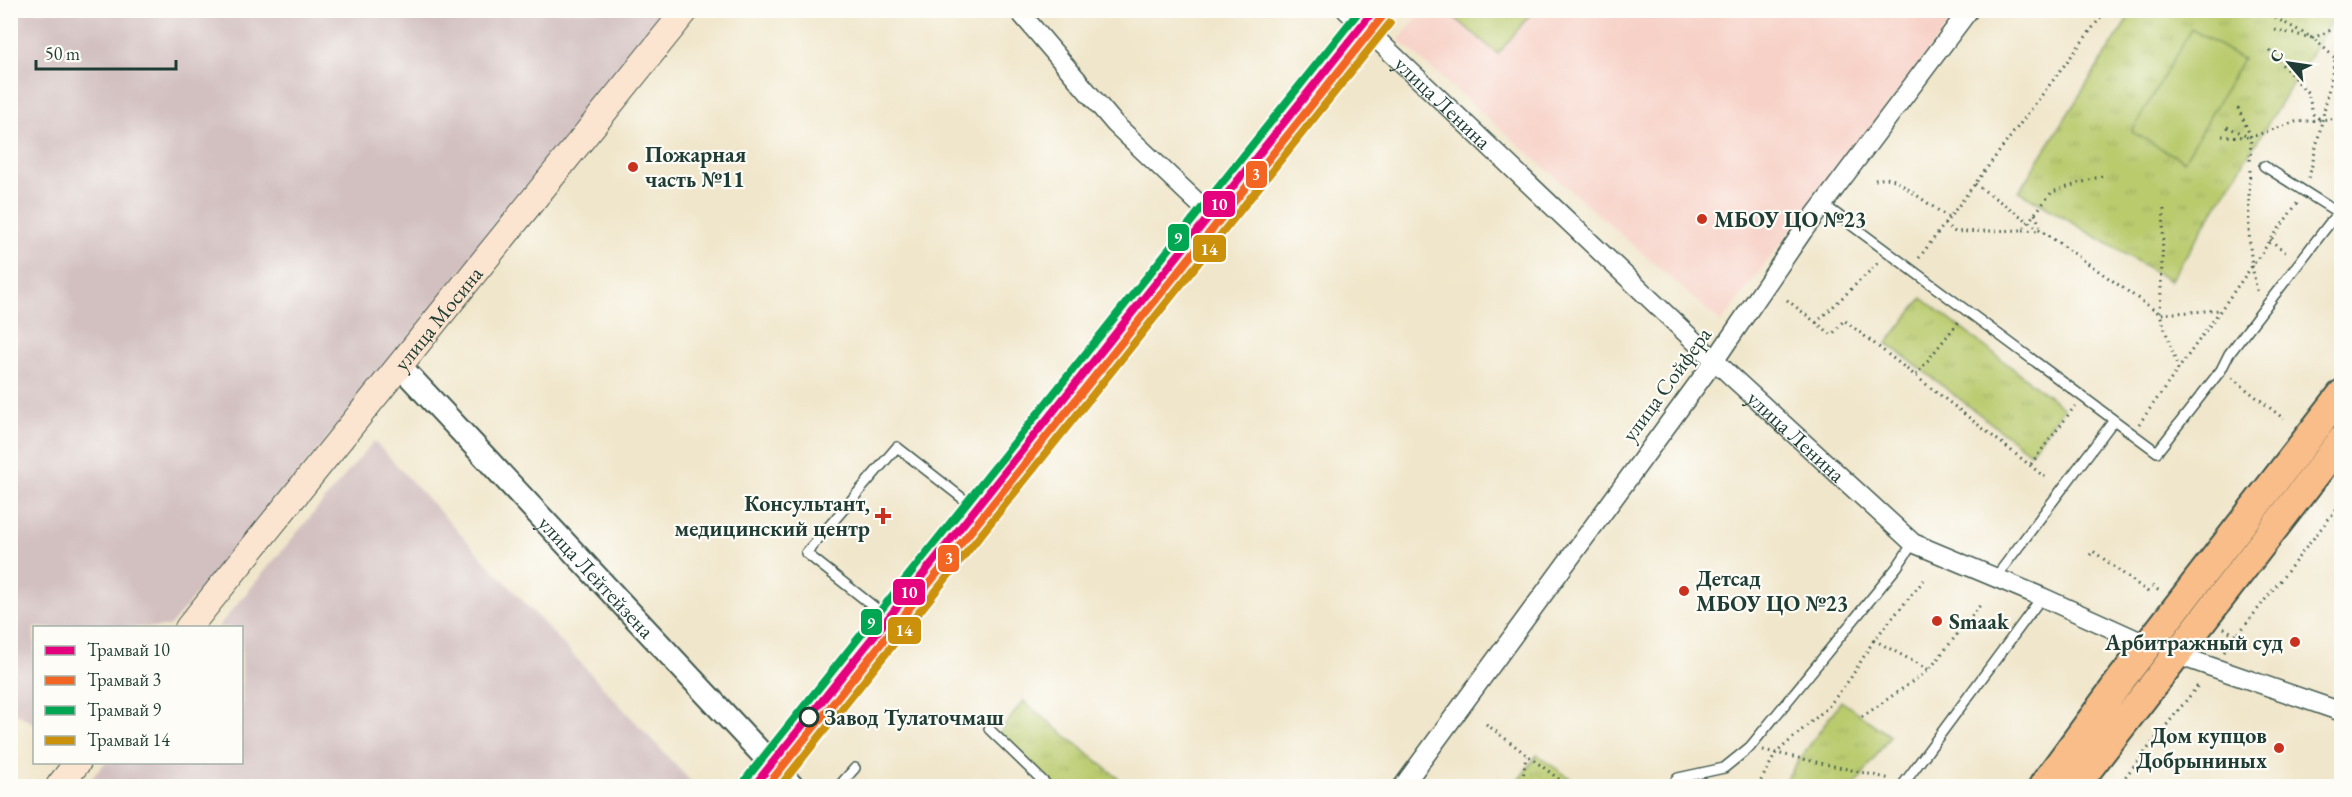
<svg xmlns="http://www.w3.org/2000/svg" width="2352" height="797" font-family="'EB Garamond',serif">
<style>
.built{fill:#f7d1c7}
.industrial{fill:#d2bfc0}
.grass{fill:url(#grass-tufts);stroke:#6c8451;stroke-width:1.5}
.pitch{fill:#bacb6e;stroke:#6c8451;stroke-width:1.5}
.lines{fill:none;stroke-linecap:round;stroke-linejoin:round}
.service-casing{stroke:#3e564b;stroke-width:12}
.minor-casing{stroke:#3e564b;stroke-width:21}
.tertiary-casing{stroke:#3e564b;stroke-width:26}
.secondary-casing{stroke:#3e564b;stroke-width:28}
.primary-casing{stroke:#3e564b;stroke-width:32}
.path{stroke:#3e564b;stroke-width:3;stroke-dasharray:1.5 4.5;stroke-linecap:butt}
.service{stroke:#fff;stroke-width:9}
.minor{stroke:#fff;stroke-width:18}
.tertiary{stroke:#fff;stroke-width:22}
.secondary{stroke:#fce5d0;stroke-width:26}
.primary{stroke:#f8bd89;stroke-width:28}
.tram-1-casing{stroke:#fdfcf7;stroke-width:12}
.tram-2-casing{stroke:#fdfcf7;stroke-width:12}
.tram-3-casing{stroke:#fdfcf7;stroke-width:12}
.tram-4-casing{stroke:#fdfcf7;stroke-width:12}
.tram-1{stroke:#e5007d;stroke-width:8}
.tram-2{stroke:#f26522;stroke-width:8}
.tram-3{stroke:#00a651;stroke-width:8}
.tram-4{stroke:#cc910a;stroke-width:8}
.poi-dot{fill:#c8321e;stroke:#fdfcf7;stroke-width:2}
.stop-dot{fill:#fdfcf7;stroke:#1f3d34;stroke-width:3}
.labels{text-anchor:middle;stroke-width:4.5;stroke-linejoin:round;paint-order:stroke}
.street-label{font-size:22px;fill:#1f3d34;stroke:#fdfcf7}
.poi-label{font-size:22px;font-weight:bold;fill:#1f3d34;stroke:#fdfcf7;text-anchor:start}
.stop-label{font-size:22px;font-weight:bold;fill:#1f3d34;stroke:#fdfcf7;text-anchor:start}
.line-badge{stroke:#fdfcf7;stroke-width:2}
.badge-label{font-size:16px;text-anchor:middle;font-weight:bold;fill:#fff}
</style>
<defs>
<pattern id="grass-tufts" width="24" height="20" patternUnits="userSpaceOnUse" patternTransform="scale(1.5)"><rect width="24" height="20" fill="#bacb6e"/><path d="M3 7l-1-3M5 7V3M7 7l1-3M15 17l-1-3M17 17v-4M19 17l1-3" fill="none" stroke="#9faf60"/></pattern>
</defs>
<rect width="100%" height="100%" fill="#fdfcf7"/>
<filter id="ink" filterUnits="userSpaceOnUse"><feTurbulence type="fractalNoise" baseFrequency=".0167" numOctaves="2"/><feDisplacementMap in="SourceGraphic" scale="12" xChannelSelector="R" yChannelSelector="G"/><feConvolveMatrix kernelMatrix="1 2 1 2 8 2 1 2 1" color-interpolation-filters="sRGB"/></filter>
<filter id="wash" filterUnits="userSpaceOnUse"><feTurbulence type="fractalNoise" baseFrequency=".008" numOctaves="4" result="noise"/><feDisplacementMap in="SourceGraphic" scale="24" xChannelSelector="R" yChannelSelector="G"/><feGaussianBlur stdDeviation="1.35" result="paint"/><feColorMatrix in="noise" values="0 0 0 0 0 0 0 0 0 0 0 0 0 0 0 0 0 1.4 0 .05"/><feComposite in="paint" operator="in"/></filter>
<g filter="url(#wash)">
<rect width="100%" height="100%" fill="#f0e6cb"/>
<path class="built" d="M 1422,11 L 1959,11 L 1721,322 L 1399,40 Z"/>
<path class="industrial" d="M 10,11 L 665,11 L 364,395 L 169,627 L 34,628 L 34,724 L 10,709 Z
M 374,441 L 695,786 L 85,786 L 105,763 L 242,762 L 242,628 L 218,627 Z"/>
<path class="grass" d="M 2133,11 L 2338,11 L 2170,281 L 2019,191 Z
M 1922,298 L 2064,408 L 2030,453 L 1887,343 Z
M 1023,701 L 1128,786 L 1054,786 L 999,734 Z
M 1841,701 L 1890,736 L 1855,786 L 1781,786 Z
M 1537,755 L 1581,786 L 1514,786 Z"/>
<path class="pitch" d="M 1447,11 L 1533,11 L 1498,54 Z
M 2191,29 L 2243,59 L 2184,161 L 2132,132 Z"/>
</g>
<g filter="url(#ink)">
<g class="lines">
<defs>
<path id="service" d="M 2264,166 L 2337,212
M 1823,204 L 2157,452 L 2221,370 L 2229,354 L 2342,207
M 1995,578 L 2114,420
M 892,621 L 806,553 L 897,447 L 980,512
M 989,729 L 1048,786
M 839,786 L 855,768
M 1671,786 L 1678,778 L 1724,768 L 1750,747 L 1897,567 L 1913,543
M 1902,786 L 2042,597"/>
<g id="minor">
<path d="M 1018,10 L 1115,124 L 1215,219"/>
<path id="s1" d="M 1346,10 L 1731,376 L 1913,543 L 2042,597 L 2148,645"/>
<path d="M 2177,655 L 2342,712"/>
<path d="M 759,786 L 1380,10"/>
<path d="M 1403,786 L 1715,360 L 1803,231 L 1969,10"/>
</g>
<g id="tertiary">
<path id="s2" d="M 400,366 L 792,786"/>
</g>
<g id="secondary">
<path id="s3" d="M 188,628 L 686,10"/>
<path d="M 59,786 L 78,762"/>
</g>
<path id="primary" d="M 2043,786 L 2123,677 L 2342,394
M 2075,786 L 2342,440"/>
</defs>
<use href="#service" class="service-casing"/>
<use href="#minor" class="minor-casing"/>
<use href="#tertiary" class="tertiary-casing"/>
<use href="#secondary" class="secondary-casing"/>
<use href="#primary" class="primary-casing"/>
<path class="path" d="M 2270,15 L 2313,38 L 2342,25
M 2275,30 L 2313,38 L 2342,64
M 2270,51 L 2308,93 L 2313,114 L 2322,121 L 2335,60 L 2342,48
M 2238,108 L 2251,137 L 2295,122 L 2342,118
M 2227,127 L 2251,137 L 2250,163
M 2222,136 L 2249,137
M 2250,170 C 2248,212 2247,252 2258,294
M 2309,178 L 2322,121
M 1875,180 L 1886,178 L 1895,180 L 1949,218
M 1975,184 L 2160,314 L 2220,310
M 2164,209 L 2160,314 L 2178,369
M 2035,214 L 2042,230
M 1944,224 L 1955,232 L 2022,230 L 2052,192 L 2102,176
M 2023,230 L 2041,231
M 2270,240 L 2288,254
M 1919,258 L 2106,10
M 1787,300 L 1832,335 L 1844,320 L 2045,477
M 1816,323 L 1877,264 L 1881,263
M 1916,375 L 1960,320
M 2232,378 L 2284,419
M 2139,424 L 2298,202
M 2031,464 L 2075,406
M 2090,555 L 2093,551 L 2148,592
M 1924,580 L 1874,640 L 1929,670
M 2152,586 L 2161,592
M 2224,628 L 2237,636
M 2224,652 L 2342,502
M 1862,717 L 1929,670 L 1981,604
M 1486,724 L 1568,786
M 1763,750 L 1891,779
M 1522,786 L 1526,756
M 1758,786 L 1776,753 L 1828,707 L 1850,679 L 1874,640
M 2118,786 L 2200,683"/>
<use href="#service" class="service"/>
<use href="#minor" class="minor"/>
<use href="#tertiary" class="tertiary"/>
<use href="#secondary" class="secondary"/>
<use href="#primary" class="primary"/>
<defs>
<path id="tram-1" d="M 754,786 L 1374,10"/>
<path id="tram-2" d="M 767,786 L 1382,17"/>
<path id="tram-3" d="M 746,779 L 1360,10"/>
<path id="tram-4" d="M 780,786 L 1390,23"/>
</defs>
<use href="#tram-1" class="tram-1-casing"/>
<use href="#tram-2" class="tram-2-casing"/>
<use href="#tram-3" class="tram-3-casing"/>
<use href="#tram-4" class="tram-4-casing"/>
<use href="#tram-1" class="tram-1"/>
<use href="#tram-2" class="tram-2"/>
<use href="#tram-3" class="tram-3"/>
<use href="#tram-4" class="tram-4"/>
</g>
</g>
<g class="poi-dot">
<circle cx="633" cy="167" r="6"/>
<circle cx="1702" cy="219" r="6"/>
<path d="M880 507h6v6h6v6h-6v6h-6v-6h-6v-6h6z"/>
<circle cx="1684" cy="591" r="6"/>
<circle cx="1937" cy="621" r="6"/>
<circle cx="2295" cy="642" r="6"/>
<circle cx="2279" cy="748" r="6"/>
</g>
<circle class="stop-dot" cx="809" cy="717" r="9"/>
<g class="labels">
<g class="street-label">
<text dy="8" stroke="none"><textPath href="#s1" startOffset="134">улица Ленина</textPath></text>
<text dy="8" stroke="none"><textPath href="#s3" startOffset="398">улица Мосина</textPath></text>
<text transform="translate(1666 384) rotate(-54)" y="8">улица Сойфера</text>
<text dy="8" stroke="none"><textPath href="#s1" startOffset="620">улица Ленина</textPath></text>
<text dy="8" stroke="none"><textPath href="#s2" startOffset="288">улица Лейтейзена</textPath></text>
</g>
<g class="poi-label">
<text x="645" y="162">Пожарная<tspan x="645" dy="25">часть №11</tspan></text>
<text x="1714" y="227">МБОУ ЦО №23</text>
<text x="870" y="511" text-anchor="end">Консультант,<tspan x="870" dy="25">медицинский центр</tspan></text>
<text x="1696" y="586">Детсад<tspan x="1696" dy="25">МБОУ ЦО №23</tspan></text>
<text x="1949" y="629">Smaak</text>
<text x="2283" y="650" text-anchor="end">Арбитражный суд</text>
<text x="2267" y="743" text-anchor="end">Дом купцов<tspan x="2267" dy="25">Добрыниных</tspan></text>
</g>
<g class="stop-label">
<text x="824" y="725">Завод Тулаточмаш</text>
</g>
</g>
<g class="line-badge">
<rect x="1245" y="160" width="23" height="29" rx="6" fill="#f26522"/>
<rect x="1202" y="190" width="34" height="28" rx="6" fill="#e5007d"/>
<rect x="1167" y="223" width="23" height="29" rx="6" fill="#00a651"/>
<rect x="1192" y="234" width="35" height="29" rx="6" fill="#cc910a"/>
<rect x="937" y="544" width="23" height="29" rx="6" fill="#f26522"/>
<rect x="892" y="578" width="34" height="28" rx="6" fill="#e5007d"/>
<rect x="860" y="608" width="23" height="28" rx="6" fill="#00a651"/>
<rect x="887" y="616" width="35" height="29" rx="6" fill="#cc910a"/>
</g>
<g class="badge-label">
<text x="1256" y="180">3</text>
<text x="1219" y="210">10</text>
<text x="1178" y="243">9</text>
<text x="1209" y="255">14</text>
<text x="949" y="564">3</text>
<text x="909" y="598">10</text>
<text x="871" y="628">9</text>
<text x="904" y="636">14</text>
</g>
<rect width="2352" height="797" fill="none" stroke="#fdfcf7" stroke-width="36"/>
<rect x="33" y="626" width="210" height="138" fill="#fdfcf7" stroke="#a4b0a9" stroke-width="1.5"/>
<rect x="45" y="646" width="30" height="9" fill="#e5007d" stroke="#a4b0a9" stroke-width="1.5"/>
<text x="87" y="656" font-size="18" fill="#1f3d34">Трамвай 10</text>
<rect x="45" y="676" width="30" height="9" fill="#f26522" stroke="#a4b0a9" stroke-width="1.5"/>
<text x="87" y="686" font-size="18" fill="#1f3d34">Трамвай 3</text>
<rect x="45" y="706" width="30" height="9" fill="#00a651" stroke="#a4b0a9" stroke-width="1.5"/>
<text x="87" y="716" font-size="18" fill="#1f3d34">Трамвай 9</text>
<rect x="45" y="736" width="30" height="9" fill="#cc910a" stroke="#a4b0a9" stroke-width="1.5"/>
<text x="87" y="746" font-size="18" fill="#1f3d34">Трамвай 14</text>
<g transform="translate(2289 63) rotate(299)" stroke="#fdfcf7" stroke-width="4.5" paint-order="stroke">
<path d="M0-4.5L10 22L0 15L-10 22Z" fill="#1f3d34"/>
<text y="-9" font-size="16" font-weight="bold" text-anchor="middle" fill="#1f3d34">С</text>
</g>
<path d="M36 60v9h140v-9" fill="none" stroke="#1f3d34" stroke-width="3"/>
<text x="45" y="60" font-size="18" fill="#1f3d34" stroke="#fdfcf7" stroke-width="4.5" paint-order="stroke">50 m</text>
</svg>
